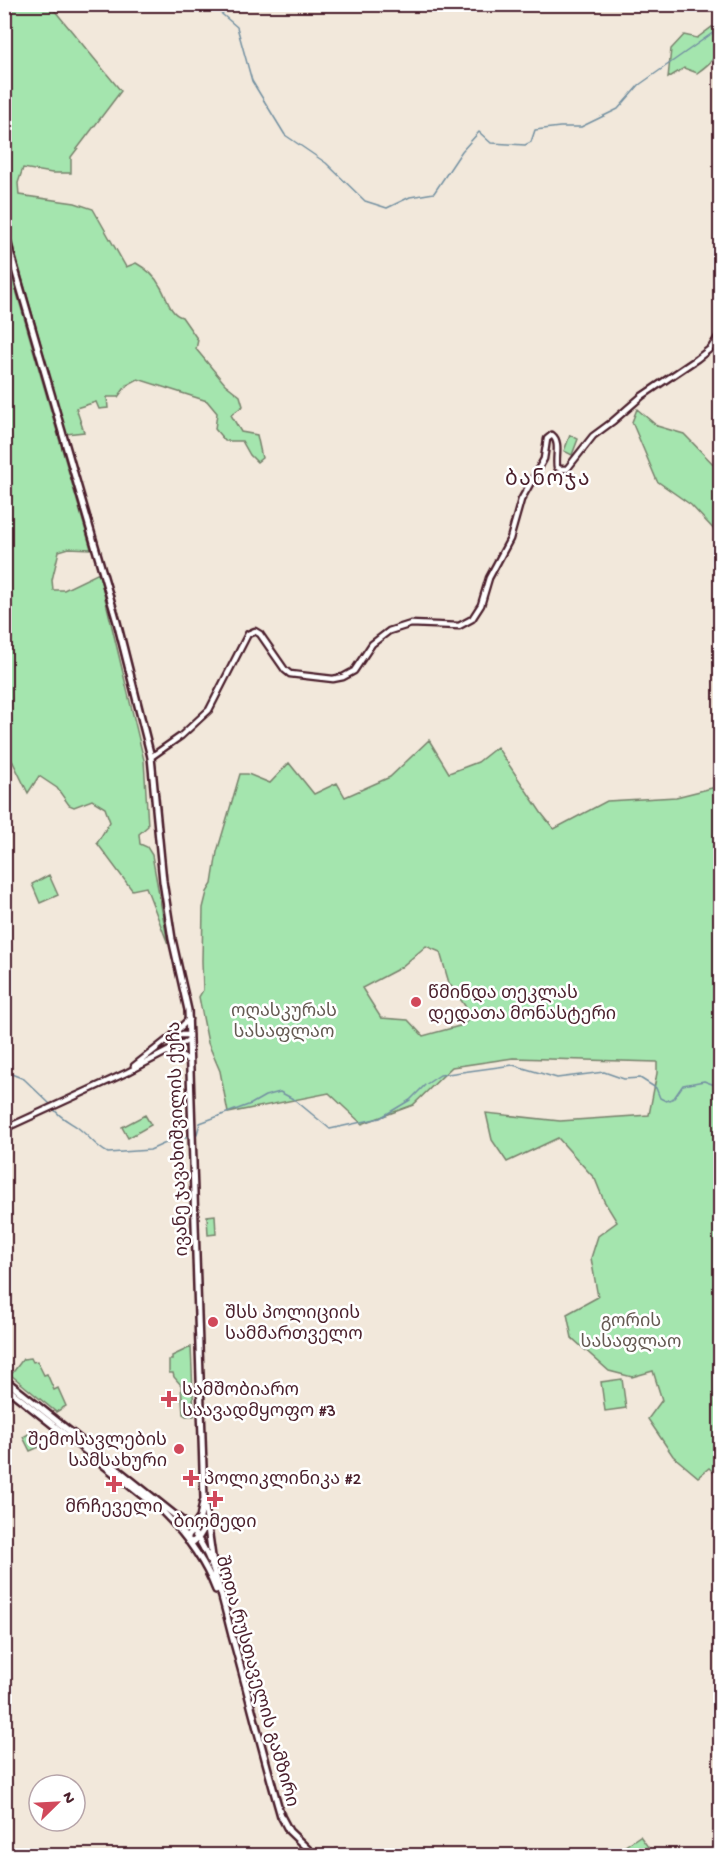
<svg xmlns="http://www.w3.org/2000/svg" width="725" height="1860" font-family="'Gochi Hand','Noto Sans Georgian',sans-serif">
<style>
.green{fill:#a4e5ae;stroke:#77826c;stroke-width:1.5;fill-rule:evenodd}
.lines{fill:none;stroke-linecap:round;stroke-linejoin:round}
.stream{stroke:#7390a1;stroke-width:1.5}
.secondary-casing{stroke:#4a1f2b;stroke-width:9}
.primary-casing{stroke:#4a1f2b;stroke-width:10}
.secondary{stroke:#fff;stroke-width:4.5}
.primary{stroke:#fff;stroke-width:5}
.poi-dot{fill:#d1495b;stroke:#fff;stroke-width:2}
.labels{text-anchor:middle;stroke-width:5;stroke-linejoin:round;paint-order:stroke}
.poi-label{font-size:18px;fill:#4a1f2b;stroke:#fff;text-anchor:start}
.park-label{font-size:18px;fill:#655a52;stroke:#fff}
.street-label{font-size:18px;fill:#4a1f2b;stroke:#fff}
.quarter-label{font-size:21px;letter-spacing:1.5px;fill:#4a1f2b;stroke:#fff}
</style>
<rect width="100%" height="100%" fill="#f2e8db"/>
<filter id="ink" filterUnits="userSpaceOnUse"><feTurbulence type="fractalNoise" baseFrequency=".0167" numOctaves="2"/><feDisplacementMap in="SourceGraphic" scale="12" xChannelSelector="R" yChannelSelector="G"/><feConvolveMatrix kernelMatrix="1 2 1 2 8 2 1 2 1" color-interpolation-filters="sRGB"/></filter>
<g filter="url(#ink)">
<path class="green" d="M 4,5 L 50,5 L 121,91 L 71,157 L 71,173 L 52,173 L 23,168 L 18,183 L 19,195 L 75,203 L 93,209 L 126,267 L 136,263 C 145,268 155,276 160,286 C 167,296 169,314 182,317 L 198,340 L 196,349 L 225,384 L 240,396 L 243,406 L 231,415 L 241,432 L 257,435 L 262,458 L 257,462 L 250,455 L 242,441 L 225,441 L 215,429 L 217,413 L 207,401 L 138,379 L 127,385 L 118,397 L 107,397 L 108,408 L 99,409 L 96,402 L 76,408 L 84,432 L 66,434 L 5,217 Z
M 712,27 L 720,31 C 721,54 715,60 697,73 L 684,68 L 668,78 L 671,49 L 684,35 L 697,38 Z
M 5,252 L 91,549 L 69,548 L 59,551 L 52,580 L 53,590 L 64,590 L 99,573 L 144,760 L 148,826 L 139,834 L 140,844 L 147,847 L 152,855 L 168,944 L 146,887 L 132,890 L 97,843 L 110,822 L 105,808 L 92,800 L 74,807 L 69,805 L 57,788 L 39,776 L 28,793 L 5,746 Z
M 637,409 L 657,426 L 684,434 L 720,471 L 720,536 L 691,505 L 657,481 L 632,422 Z
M 570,435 L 578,439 L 572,455 L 564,451 Z
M 429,740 L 449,773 L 478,762 L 497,747 L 542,814 L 554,829 L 607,801 L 676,797 L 720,786 L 720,1478 L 709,1468 L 698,1477 L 673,1456 L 648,1419 L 662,1400 L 653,1371 L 632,1377 L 609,1371 L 572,1338 L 567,1314 L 598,1297 L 591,1258 L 598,1236 L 617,1222 L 604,1201 L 595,1179 L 558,1138 L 507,1162 L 492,1140 L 486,1113 L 560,1121 L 649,1115 L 657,1073 L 657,1062 L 513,1058 L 452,1067 L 413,1105 L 362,1124 L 329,1093 L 228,1113 L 220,1071 L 208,1043 L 199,997 L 203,990 L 202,961 L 203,908 L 207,892 L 212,884 L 217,852 L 240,774 L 248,774 L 270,783 L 289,763 L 314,794 L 337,783 L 345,797 L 390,777 ZM 426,946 L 440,952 L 449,983 L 472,1016 L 463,1025 L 423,1036 L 408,1020 L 381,1018 L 362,988 L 400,968 Z
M 49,875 L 58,895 L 40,903 L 32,884 Z
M 145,1115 L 151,1125 L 128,1138 L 122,1127 Z
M 215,1215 L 216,1234 L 208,1235 L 207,1216 Z
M 191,1347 L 194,1416 L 186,1416 L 183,1414 L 181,1385 L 174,1377 L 173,1373 L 169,1373 L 169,1360 L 172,1360 L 172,1356 Z
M 31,1358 L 33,1362 L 37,1361 L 44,1375 L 47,1374 L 54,1390 L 58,1388 L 66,1406 L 56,1412 L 11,1375 L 23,1359 Z
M 622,1379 L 626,1408 L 605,1411 L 601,1382 Z
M 32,1432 L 39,1447 L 30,1451 L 23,1437 Z
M 640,1836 L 651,1851 L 646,1855 L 612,1855 Z"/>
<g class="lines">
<path class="stream" d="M 210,4 L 237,27 L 252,81 L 285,135 L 326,163 L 365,201 L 387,208 L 410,197 L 434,193 L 462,151 L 479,132 L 491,143 L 525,145 L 531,142 L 535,130 L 560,127 L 581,127 L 618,109 L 639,85 L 714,32 L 720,35
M 4,1071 L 24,1079 L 50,1104
M 53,1108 C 59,1117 68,1121 77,1127 C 88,1135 96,1147 108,1153 L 150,1150 L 168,1142 L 197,1134 L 200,1123 L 251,1104 L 265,1096 L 280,1092 L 295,1100 L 330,1129 L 380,1118 L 410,1100 L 425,1085 L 440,1075 L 513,1065 L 557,1078 L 604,1072 L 624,1079 L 640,1078 L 656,1088 L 660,1098 L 666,1101 L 674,1098 L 683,1085 L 704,1081 L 720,1087"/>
<defs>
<path id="secondary" d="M 151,757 L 181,736 L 209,710 L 248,634 L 255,631 L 260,634 L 285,670 L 290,674 L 333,679 L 343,677 L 354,671 L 372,644 L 389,631 L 411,624 L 459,626 L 472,619 L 481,605 L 489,578 L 510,539 L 521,500 L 544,459 L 547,439 L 552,435 C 561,442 555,457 557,467 L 560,469 L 567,469 L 593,436 L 612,422 L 642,396 L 697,359 L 711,348 L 720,334
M 179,1035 L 189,1035
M 167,1052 L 179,1055 L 189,1061
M 134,1066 L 172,1036 L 189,1019
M 4,1129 L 128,1072 L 189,1040"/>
<path id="primary" d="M 4,231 L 117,622 L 151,757 L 163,881 L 172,939 L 188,1010 L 204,1499 L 215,1578
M 4,1379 L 186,1524 C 216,1554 223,1604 234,1643 C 250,1700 264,1758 281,1816 L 289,1831 L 315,1856
M 4,1386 L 163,1512 C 184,1533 205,1561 216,1590
M 188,1541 L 188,1536 L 200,1518 L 203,1502
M 188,1541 L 193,1542 L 199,1537 L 207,1524"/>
</defs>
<use href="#secondary" class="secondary-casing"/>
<use href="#primary" class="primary-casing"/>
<use href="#secondary" class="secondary"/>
<use href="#primary" class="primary"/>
</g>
</g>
<g class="poi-dot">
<circle cx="416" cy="1002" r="6"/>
<circle cx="213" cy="1322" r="6"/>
<path d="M166 1390h6v6h6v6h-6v6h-6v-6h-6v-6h6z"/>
<circle cx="179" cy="1449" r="6"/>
<path d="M188 1469h6v6h6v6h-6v6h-6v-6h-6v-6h6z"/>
<path d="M111 1475h6v6h6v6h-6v6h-6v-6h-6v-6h6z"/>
<path d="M212 1490h6v6h6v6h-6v6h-6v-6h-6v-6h6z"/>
</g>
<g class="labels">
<g class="poi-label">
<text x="428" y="998">წმინდა თეკლას<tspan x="428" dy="21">დედათა მონასტერი</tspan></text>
<text x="225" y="1318">შსს პოლიციის<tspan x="225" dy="21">სამმართველო</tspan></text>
<text x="182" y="1395">სამშობიარო<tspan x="182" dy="21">საავადმყოფო #3</tspan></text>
<text x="167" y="1445" text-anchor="end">შემოსავლების<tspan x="167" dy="21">სამსახური</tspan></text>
<text x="204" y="1484">პოლიკლინიკა #2</text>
<text x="114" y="1512" text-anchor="middle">მრჩეველი</text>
<text x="215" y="1527" text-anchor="middle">ბიომედი</text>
</g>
<g class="park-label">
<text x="284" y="1016">ოღასკურას<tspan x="284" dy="21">სასაფლაო</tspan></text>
<text x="631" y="1326">გორის<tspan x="631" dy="21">სასაფლაო</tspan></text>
</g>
<g class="street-label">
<text transform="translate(177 1139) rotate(-92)" y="6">ივანე ჯავახიშვილის ქუჩა</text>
<text transform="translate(258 1681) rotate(74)" y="6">შოთა რუსთაველის გამზირი</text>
</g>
<g class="quarter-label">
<text x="548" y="485">ბანოჯა</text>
</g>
</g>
<rect width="725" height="1860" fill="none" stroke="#fff" stroke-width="24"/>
<rect x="12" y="12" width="701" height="1836" fill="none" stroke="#4a1f2b" stroke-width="2" filter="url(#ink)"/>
<g transform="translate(57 1803) rotate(66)"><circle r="28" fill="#ffffff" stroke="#b7a5aa" stroke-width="1.5"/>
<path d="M0-4.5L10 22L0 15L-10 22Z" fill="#d1495b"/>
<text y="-9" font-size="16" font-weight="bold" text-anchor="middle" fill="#4a1f2b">N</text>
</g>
</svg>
